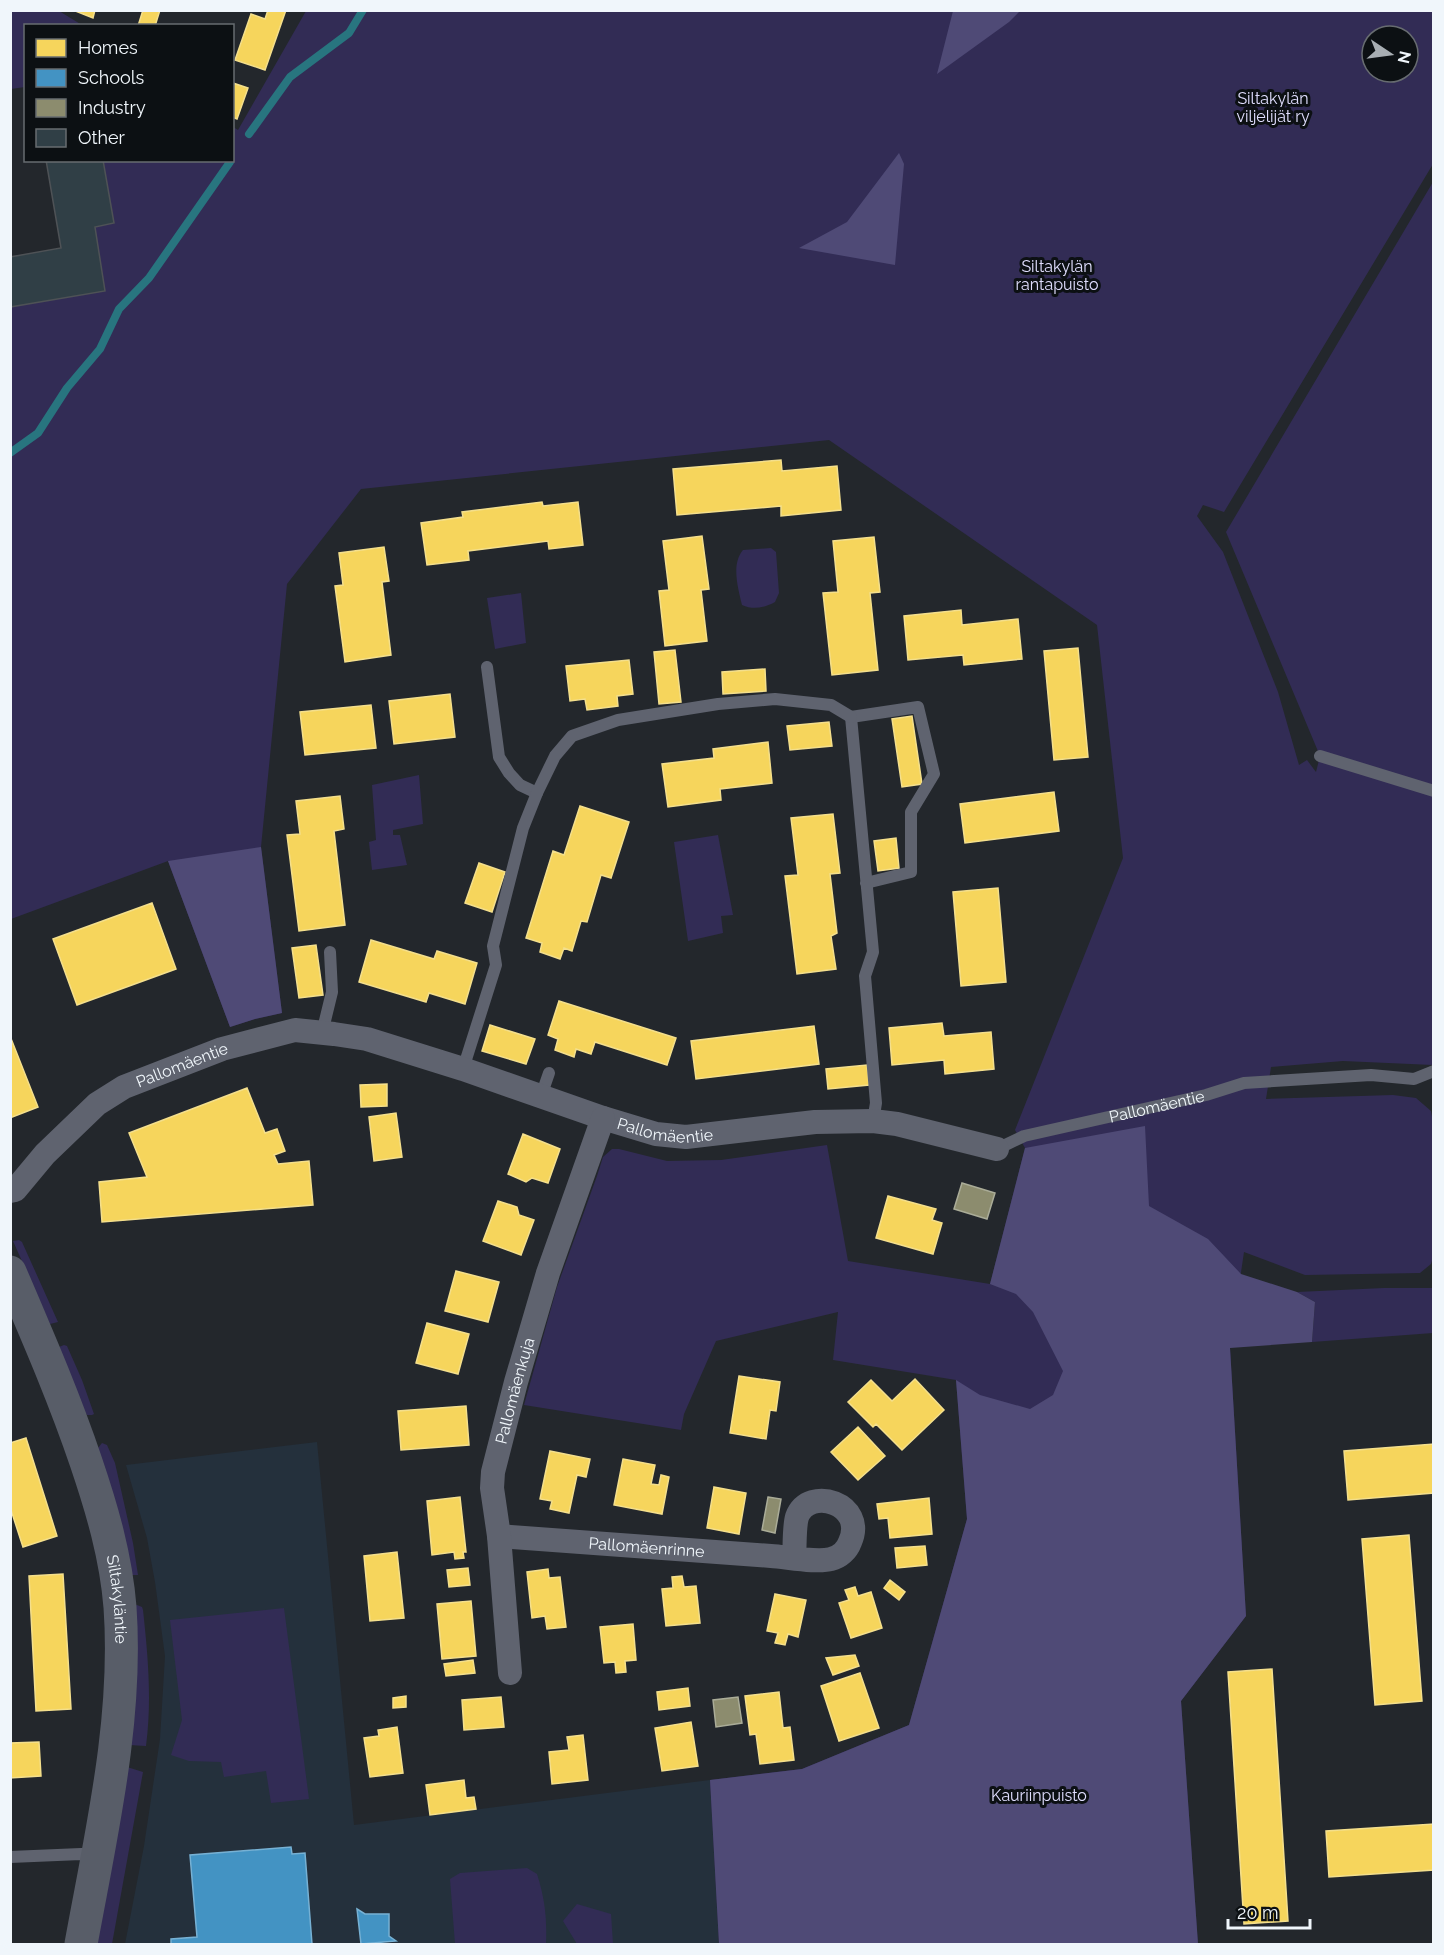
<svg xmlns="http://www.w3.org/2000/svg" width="1444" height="1955" font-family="Raleway,sans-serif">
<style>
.built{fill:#24303c}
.green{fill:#322c55;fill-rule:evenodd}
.forest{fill:#4f4a76}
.homes{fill:#f6d55c;stroke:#f4df8c;stroke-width:1.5}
.schools{fill:#4393c3;stroke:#77b1d4;stroke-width:1.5}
.industry{fill:#8c8c6e;stroke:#aaac98;stroke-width:1.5}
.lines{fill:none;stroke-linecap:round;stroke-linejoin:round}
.stream{stroke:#28757f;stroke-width:8}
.building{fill:#303f46;stroke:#4e5256;stroke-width:1.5}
.lane{stroke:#5f636f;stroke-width:12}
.street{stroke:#5f636f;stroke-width:24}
.secondary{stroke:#585d68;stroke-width:33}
.labels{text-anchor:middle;stroke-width:6;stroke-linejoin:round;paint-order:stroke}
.park-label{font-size:16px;fill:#e0defe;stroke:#0c1013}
.street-label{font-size:16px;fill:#f0f6fb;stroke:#0c1013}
</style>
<rect width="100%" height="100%" fill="#23272c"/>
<path class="built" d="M 317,1442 L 354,1825 L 710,1780 L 719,1944 L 125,1944 L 144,1846 L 160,1739 L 165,1656 L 155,1582 L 147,1538 L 126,1465 Z"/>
<path class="green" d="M 10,11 L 59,11 L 82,25 L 26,26 L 25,87 L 11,89 Z
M 306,11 L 1433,11 L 1433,164 L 1224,512 L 1203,505 L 1197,516 L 1223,552 L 1278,692 L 1299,765 L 1307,760 L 1316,772 L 1320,756 L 1226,532 L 1433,182 L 1433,1065 L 1343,1061 L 1271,1067 L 1266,1099 L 1393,1095 L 1416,1098 L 1431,1111 L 1434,1128 L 1433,1257 L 1431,1264 L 1420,1273 L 1305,1275 L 1244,1252 L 1230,1347 L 1246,1616 L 1181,1701 L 1198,1944 L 719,1944 L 710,1780 L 802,1769 L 909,1725 L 967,1519 L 956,1380 L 833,1360 L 838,1312 L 716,1341 L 684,1414 L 681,1430 L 524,1405 L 557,1287 L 597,1176 L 603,1157 L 612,1149 L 619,1149 L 667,1161 L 721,1160 L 827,1145 L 848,1261 L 990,1284 L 1025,1148 L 1015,1130 L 1123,858 L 1097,625 L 829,440 L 361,489 L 287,584 L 261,847 L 282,1013 L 255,1019 L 230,1027 L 168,861 L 11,919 L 11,307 L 95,227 L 114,223 L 103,161 L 232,160 L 233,127 L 238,130 ZM 1372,36 L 1408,36 L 1408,72 L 1372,72 Z
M 771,548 L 776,552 L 779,593 L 775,602 C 764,608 753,610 742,605 C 738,588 731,564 743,550 Z
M 521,593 L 526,643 L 495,649 L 487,598 Z
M 419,775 L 423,824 L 393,830 L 393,835 L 400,835 L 407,865 L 372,870 L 369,842 L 376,840 L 372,785 Z
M 718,835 L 733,915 L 721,916 L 723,933 L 688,941 L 674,842 Z
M 19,1240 L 22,1242 L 58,1322 L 50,1324 L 13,1241 Z
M 1384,1288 L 1433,1288 L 1433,1333 L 1312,1342 L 1315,1302 L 1297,1292 Z
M 64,1345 L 67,1346 L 82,1380 L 94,1414 L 92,1415 L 87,1415 L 84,1410 L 59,1347 Z
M 102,1443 L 107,1445 L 115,1463 L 133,1543 L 138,1575 L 132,1575 L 98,1448 Z
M 137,1605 L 142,1607 L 143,1610 C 148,1656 152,1700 146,1746 L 129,1745 L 134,1606 Z
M 284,1608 L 309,1799 L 271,1803 L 266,1771 L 224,1777 L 221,1762 L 189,1761 L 171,1755 L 182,1720 L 170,1620 Z
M 127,1767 L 143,1772 L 112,1944 L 96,1944 Z
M 527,1868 L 537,1874 C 545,1899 547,1918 546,1944 L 455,1944 L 450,1879 L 460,1873 Z
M 577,1904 L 611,1914 L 613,1944 L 577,1944 L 563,1921 Z"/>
<path class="forest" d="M 953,11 L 953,10 L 1020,11 L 1009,22 L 937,74 Z
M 899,153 L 904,164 L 895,265 L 799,248 L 847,222 Z
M 261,847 L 282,1013 L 255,1019 L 230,1027 L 168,861 Z
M 1145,1126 L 1149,1206 L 1208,1239 L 1241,1274 L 1297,1292 L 1315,1302 L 1312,1342 L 1230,1348 L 1246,1616 L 1181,1701 L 1198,1944 L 719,1944 L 710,1780 L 802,1769 L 909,1725 L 967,1519 L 956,1380 L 980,1395 L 1030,1409 L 1053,1395 L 1063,1371 L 1033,1312 L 1016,1294 L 990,1284 L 1025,1148 Z"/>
<path class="homes" d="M 73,10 L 95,10 L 93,18 Z
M 143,10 L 160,10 L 155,26 L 138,26 Z
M 268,10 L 286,10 L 265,70 L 235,60 L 251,14 L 265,19 Z
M 233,83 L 248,88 L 237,119 L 232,117 Z
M 781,460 L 782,471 L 837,466 L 841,510 L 781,516 L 781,506 L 677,515 L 673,469 Z
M 542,502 L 543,506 L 578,502 L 583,545 L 549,549 L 548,541 L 468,551 L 469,560 L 427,565 L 421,523 L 463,517 L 462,512 Z
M 702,536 L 709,589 L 701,590 L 707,641 L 665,646 L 659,591 L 669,590 L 663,541 Z
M 874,537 L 880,592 L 870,593 L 878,670 L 832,675 L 823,593 L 838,592 L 833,541 Z
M 384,547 L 389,581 L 382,582 L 391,655 L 345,662 L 335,586 L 343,585 L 339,553 Z
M 961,610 L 962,625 L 1018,619 L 1022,659 L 964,665 L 963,655 L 908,660 L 904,616 Z
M 1078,648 L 1088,757 L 1054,760 L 1044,651 Z
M 675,650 L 681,702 L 659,704 L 654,652 Z
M 629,660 L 633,694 L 617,696 L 618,706 L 587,710 L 585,699 L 570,701 L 566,666 Z
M 765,669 L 766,691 L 723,694 L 722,672 Z
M 450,694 L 455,737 L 394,744 L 389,701 Z
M 371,705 L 376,748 L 305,755 L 300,712 Z
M 912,716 L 922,784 L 902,787 L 892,719 Z
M 829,722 L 832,746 L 790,750 L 787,726 Z
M 768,742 L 772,783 L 720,789 L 721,800 L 668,807 L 662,764 L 714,758 L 713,749 Z
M 1054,792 L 1059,831 L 965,843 L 960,804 Z
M 340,796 L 344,829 L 334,831 L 345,925 L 299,931 L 287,835 L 300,834 L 296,801 Z
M 580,806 L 629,822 L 611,878 L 601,875 L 587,922 L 581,921 L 572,951 L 564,948 L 560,959 L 540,952 L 542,943 L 526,938 L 553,851 L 564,855 Z
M 833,814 L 840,873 L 830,874 L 837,933 L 831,936 L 836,969 L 797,974 L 785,876 L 798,875 L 791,818 Z
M 896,838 L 899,868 L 878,871 L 874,841 Z
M 479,863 L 505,872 L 492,912 L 465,903 Z
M 998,888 L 1006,982 L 961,986 L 953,892 Z
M 152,903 L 176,969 L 77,1005 L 53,939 Z
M 371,940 L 434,959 L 437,951 L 477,963 L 465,1004 L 429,993 L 426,1002 L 359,982 Z
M 316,945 L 323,995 L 299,998 L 292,948 Z
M 559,1001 L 676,1038 L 667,1065 L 595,1042 L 591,1054 L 576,1049 L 574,1057 L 555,1050 L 558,1039 L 548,1035 Z
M 942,1023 L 944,1036 L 991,1032 L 994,1069 L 945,1074 L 944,1060 L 892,1065 L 889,1028 Z
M 490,1025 L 535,1039 L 526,1064 L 482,1051 Z
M 814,1026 L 819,1064 L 696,1079 L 691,1041 Z
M 10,1036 L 38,1107 L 10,1118 Z
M 867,1065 L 869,1085 L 828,1089 L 826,1069 Z
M 387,1084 L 387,1106 L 361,1107 L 360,1085 Z
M 247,1088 L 265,1133 L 277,1129 L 285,1151 L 274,1155 L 278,1164 L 309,1161 L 313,1205 L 102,1222 L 99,1182 L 147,1177 L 129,1133 Z
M 396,1113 L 402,1157 L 374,1161 L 369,1117 Z
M 523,1134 L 560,1149 L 548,1183 L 532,1178 L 526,1182 L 508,1174 Z
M 888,1196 L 936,1209 L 932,1220 L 942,1223 L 933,1254 L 876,1238 Z
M 498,1201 L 517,1207 L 519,1215 L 534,1220 L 521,1255 L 483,1241 Z
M 456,1271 L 499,1282 L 488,1322 L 445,1311 Z
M 427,1323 L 469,1334 L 458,1374 L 416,1363 Z
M 739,1376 L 780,1382 L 776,1411 L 770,1410 L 766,1439 L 730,1433 Z
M 915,1379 L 944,1410 L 902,1450 L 876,1424 L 873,1427 L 848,1402 L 871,1380 L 892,1401 Z
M 466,1406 L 469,1445 L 401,1450 L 398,1411 Z
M 858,1427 L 885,1456 L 858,1480 L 831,1452 Z
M 26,1438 L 57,1536 L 23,1547 L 10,1507 L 10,1443 Z
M 1434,1444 L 1434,1493 L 1348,1500 L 1344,1451 Z
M 550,1451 L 590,1459 L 586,1477 L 577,1475 L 569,1513 L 550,1509 L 552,1501 L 540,1499 Z
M 623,1459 L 655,1465 L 651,1484 L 659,1485 L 661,1475 L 669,1477 L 662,1514 L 614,1505 Z
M 714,1487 L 746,1493 L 739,1534 L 707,1528 Z
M 460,1497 L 466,1552 L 463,1552 L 464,1558 L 455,1559 L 454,1552 L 432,1555 L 427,1501 Z
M 929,1498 L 932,1534 L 890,1538 L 888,1518 L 879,1519 L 877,1504 Z
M 1409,1535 L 1422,1701 L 1375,1705 L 1362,1539 Z
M 925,1546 L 927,1565 L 897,1568 L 895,1548 Z
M 397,1552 L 404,1618 L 370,1621 L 364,1556 Z
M 468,1568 L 470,1585 L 449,1587 L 447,1570 Z
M 548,1569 L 549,1578 L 560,1577 L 566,1627 L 547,1629 L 545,1616 L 532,1618 L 527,1572 Z
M 63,1574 L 71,1709 L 36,1711 L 29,1576 Z
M 682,1576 L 684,1587 L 696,1586 L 700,1623 L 666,1626 L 662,1589 L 673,1588 L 672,1577 Z
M 890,1580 L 905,1592 L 899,1600 L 884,1588 Z
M 855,1587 L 858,1596 L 871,1592 L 882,1628 L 851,1638 L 839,1603 L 849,1600 L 845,1590 Z
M 775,1594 L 806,1600 L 798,1637 L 788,1634 L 785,1645 L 775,1643 L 778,1633 L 767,1631 Z
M 471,1601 L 476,1656 L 442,1659 L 437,1604 Z
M 633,1624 L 636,1660 L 625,1661 L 626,1672 L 616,1673 L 615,1662 L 604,1663 L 600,1627 Z
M 855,1655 L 859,1666 L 833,1675 L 826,1658 Z
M 473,1660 L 475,1673 L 446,1676 L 444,1664 Z
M 1272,1669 L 1288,1921 L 1244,1924 L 1228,1672 Z
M 860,1673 L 879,1728 L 839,1741 L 821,1686 Z
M 688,1688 L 690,1706 L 659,1710 L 657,1692 Z
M 779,1692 L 783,1728 L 790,1727 L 794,1760 L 760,1764 L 756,1734 L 750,1735 L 745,1696 Z
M 406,1696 L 406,1707 L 393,1708 L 393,1698 Z
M 501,1697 L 504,1727 L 464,1730 L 462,1700 Z
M 691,1722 L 698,1766 L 662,1771 L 655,1728 Z
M 397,1727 L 403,1773 L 370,1777 L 364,1738 L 379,1736 L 378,1730 Z
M 583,1735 L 588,1780 L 552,1784 L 549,1752 L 569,1750 L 567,1737 Z
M 39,1742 L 41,1776 L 10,1778 L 10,1743 Z
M 464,1780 L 466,1798 L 474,1797 L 476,1809 L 430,1815 L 426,1785 Z
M 1434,1824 L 1434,1870 L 1329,1877 L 1326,1831 Z"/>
<path class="schools" d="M 291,1847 L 292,1854 L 305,1853 L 312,1944 L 171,1944 L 171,1939 L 197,1937 L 190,1855 Z
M 357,1909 L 365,1914 L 389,1914 L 389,1936 L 396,1941 L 361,1944 Z"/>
<path class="industry" d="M 962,1183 L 995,1193 L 987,1219 L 954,1209 Z
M 768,1497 L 781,1499 L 775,1533 L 762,1530 Z
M 738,1697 L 742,1723 L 716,1727 L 713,1700 Z"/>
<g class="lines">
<path class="stream" d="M 249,134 L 290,77 L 349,33 L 363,10
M 10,453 L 38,433 L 67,388 L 100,349 L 119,309 L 149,278 L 230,162"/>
</g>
<path class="building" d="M 46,160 L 103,160 L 114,223 L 95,227 L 105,291 L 10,307 L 10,257 L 61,248 Z"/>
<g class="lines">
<g class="lane">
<path d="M 487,667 L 499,757 L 509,773 L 520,785 L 537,793"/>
<path d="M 1320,756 L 1434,791"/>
<path d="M 866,883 L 911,872 L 911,812 L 934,774 L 918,707 L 851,717 L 873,952 L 865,976 L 876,1103 L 873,1121"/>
<path d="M 322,1033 L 332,992 L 330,952"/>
<path d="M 463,1069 L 496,965 L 493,946 L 523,828 L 537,793 L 555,756 L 572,736 L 618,720 L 718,704 L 775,699 L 831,705 L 851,717"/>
<path d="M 541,1096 L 549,1073"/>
<path id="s1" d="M 997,1149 L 1024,1136 L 1206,1095 L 1244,1083 L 1371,1075 L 1414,1079 L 1434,1071"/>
<path d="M 10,1857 L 81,1854 L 96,1856"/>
</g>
<g class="street">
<path id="s2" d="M 10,1191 L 15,1190 L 45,1154 L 97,1104 L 124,1087 L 222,1049 L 295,1030 L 334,1034 L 367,1039 L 463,1069 L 603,1118 L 656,1134 L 686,1137 L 815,1122 L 873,1121 L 897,1124 L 997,1149"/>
<path id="s3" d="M 499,1536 L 771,1556 C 787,1557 817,1563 831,1559 C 840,1557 847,1550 850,1542 C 867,1504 809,1485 797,1517 C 794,1527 795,1547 794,1558"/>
<path id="s4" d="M 510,1673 L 499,1536 L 492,1488 L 493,1472 L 516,1382 L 548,1273 L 603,1118"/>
</g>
<path class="secondary" id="s5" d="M 10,1272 C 37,1335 64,1397 86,1462 C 102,1509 116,1557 120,1607 C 128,1720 101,1834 81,1944"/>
</g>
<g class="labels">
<g class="park-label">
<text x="1273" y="104">Siltakylän<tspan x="1273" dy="18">viljelijät ry</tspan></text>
<text x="1057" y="272">Siltakylän<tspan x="1057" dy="18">rantapuisto</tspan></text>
<text x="1039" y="1801">Kauriinpuisto</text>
</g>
<g class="street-label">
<text dy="6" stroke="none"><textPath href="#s2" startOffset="218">Pallomäentie</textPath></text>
<text dy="6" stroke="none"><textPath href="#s1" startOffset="166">Pallomäentie</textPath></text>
<text dy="6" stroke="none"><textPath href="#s2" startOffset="722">Pallomäentie</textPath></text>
<text dy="6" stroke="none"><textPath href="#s4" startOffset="286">Pallomäenkuja</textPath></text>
<text dy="6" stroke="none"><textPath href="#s3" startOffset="148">Pallomäenrinne</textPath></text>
<text dy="6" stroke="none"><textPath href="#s5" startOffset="346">Siltakyläntie</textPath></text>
</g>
</g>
<rect width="1444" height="1955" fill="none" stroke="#f0f6fb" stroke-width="24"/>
<rect x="24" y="24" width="210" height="138" fill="#0c1013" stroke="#676c70" stroke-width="1.5"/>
<rect x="36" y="39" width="30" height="18" fill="#f6d55c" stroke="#676c70" stroke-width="1.5"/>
<text x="78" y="54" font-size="18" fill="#f0f6fb">Homes</text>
<rect x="36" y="69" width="30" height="18" fill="#4393c3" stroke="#676c70" stroke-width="1.5"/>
<text x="78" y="84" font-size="18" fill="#f0f6fb">Schools</text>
<rect x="36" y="99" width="30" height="18" fill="#8c8c6e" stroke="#676c70" stroke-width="1.5"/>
<text x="78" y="114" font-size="18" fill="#f0f6fb">Industry</text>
<rect x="36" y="129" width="30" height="18" fill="#303f46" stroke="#676c70" stroke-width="1.5"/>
<text x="78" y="144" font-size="18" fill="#f0f6fb">Other</text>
<g transform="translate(1390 54) rotate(103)"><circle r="28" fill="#0c1013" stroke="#676c70" stroke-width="1.5"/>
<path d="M0-4.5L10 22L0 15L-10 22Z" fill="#a8aeb3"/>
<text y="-9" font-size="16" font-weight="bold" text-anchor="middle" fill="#f0f6fb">N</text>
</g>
<path d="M1228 1919v9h82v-9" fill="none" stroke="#f0f6fb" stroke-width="3"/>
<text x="1237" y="1919" font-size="18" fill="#f0f6fb" stroke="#0c1013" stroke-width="4.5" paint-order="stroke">20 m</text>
</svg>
